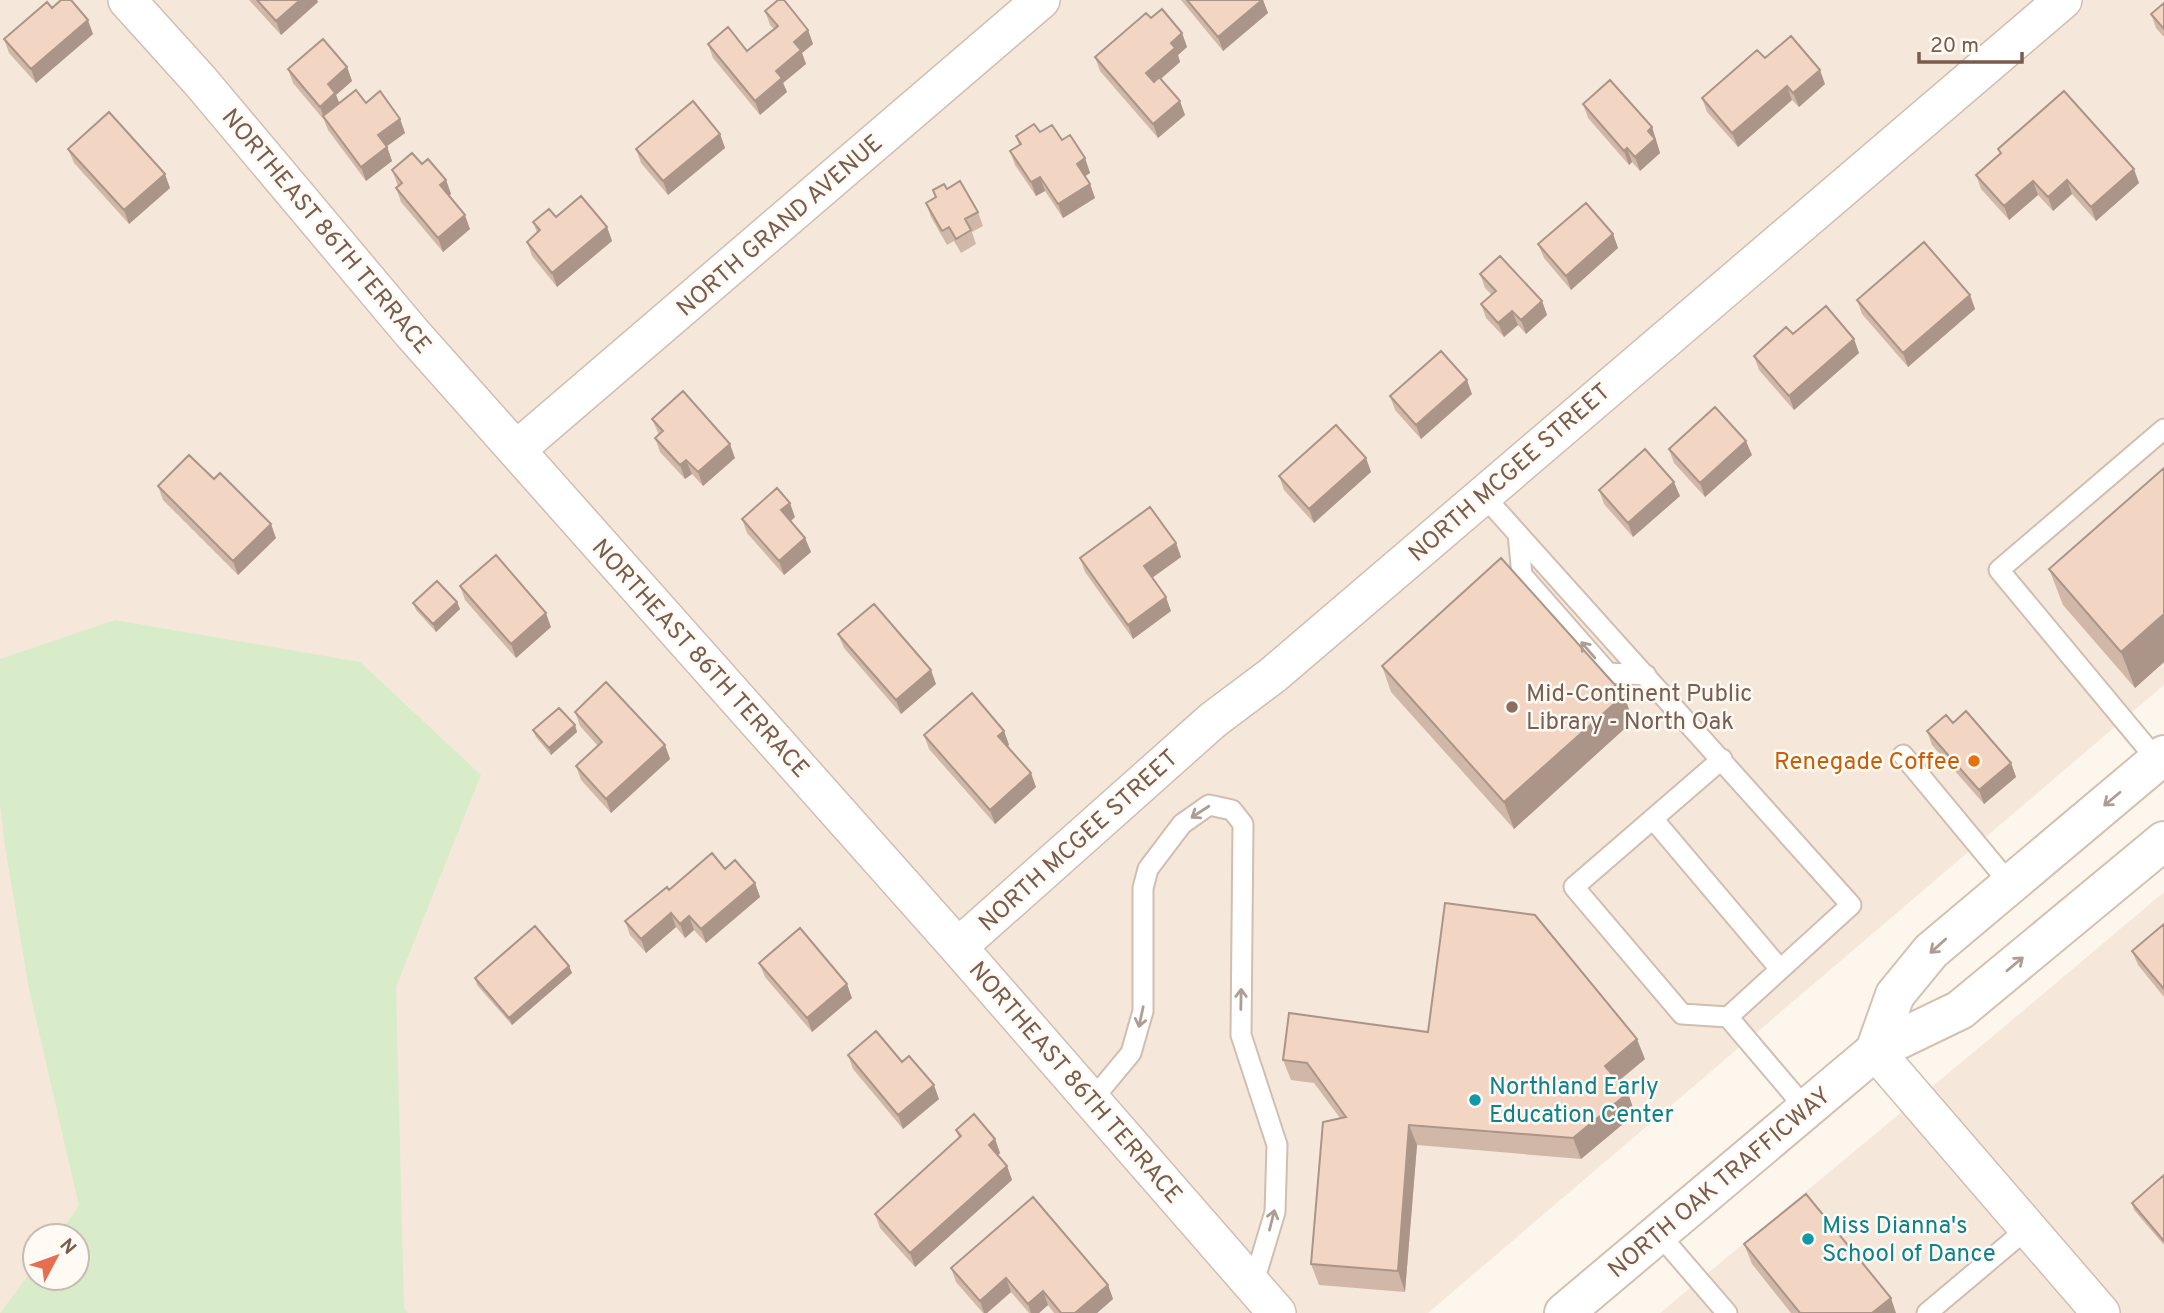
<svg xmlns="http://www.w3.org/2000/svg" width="2164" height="1313" font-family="Overpass,sans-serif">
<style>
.residential{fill:#f5e8da;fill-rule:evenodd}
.green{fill:#d8ecc9}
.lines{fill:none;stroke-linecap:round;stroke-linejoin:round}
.service-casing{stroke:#d1beb0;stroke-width:23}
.minor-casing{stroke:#d1beb0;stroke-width:40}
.secondary-casing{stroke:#d6c0b0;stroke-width:42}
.service{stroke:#fff;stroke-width:19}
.minor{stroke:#fff;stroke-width:37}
.secondary{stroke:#fff;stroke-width:38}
.wall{fill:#d1b7a8}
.shaded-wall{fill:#aa9588}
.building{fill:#f3d5c3;stroke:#aa9588;stroke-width:2}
.oneway{stroke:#af9d94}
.education-dot{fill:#8d6e63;stroke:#fffaf3;stroke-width:2.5}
.food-dot{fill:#e8710a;stroke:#fffaf3;stroke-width:2.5}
.culture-dot{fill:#0f9aa8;stroke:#fffaf3;stroke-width:2.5}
.labels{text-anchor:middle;stroke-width:5;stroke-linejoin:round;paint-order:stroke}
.street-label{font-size:24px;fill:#7a5c4d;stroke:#fffaf3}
.education-label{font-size:24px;fill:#785e54;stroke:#fffaf3;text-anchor:start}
.food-label{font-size:24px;fill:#c56008;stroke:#fffaf3;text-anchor:end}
.culture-label{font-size:24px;fill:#0d838f;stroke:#fffaf3;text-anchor:start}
</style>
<rect width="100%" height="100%" fill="#fdf6ec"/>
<path class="residential" d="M 0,0 L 2164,0 L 2164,685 L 1428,1313 L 0,1313 ZM 35,1236 L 77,1236 L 77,1278 L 35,1278 Z
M 2164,892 L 2164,1313 L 1660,1313 L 1999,1031 Z"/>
<path class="green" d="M 115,620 L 360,662 L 481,775 L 396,987 L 404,1308 L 408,1313 L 0,1313 L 35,1266 L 35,1278 L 77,1278 L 77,1236 L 57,1236 L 79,1206 L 29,989 L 5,847 L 0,803 L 0,659 Z"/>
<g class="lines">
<defs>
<path id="service" d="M 1483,495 L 1851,905 L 1728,1017
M 1518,534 L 1522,575 L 1608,673 L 1646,675
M 1903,755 L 2010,884
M 1722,759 L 1574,887 L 1682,1014 L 1728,1017 L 1806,1109
M 2157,760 L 1999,570 L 2164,429
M 1653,819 L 1780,969
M 1092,1100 L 1131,1053 L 1143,1011 L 1143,888 L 1148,869 L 1182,824 L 1209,805 L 1232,810 L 1243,824 L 1241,1035 L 1277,1145 L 1275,1212 L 1253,1285
M 1658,1233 L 1727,1313
M 1927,1313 L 2028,1228"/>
<path id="minor" d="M 127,0 L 201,82 L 412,333 L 958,947 L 1277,1313
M 516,450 L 1041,0
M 958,947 L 1213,720 L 1273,675 L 2063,0
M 1875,1051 L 2101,1313"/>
<path id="secondary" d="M 1875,1051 L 1895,995 L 1931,951 L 2164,755
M 1564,1313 L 1875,1051 L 1960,1010 L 2164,841"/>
</defs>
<use href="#service" class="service-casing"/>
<use href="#minor" class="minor-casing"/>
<use href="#secondary" class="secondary-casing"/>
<use href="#service" class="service"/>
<use href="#minor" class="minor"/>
<use href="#secondary" class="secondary"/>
</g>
<path class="wall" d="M 249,0 L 317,0 L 318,2 L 281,35 Z
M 1181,0 L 1263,0 L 1268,13 L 1223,51 Z
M 2164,3 L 2164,37 L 2156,28 L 2151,14 Z
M 52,8 L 93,34 L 36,83 L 9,53 L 4,39 Z
M 765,11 L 808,30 L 813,44 L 802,53 L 806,64 L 783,83 L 787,92 L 760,115 L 713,58 L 708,44 L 747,51 L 774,29 L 770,25 Z
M 1151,18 L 1182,33 L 1187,47 L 1178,55 L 1180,62 L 1161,79 L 1185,115 L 1158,138 L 1100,71 L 1095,57 Z
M 1765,58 L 1825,84 L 1799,107 L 1792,100 L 1738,147 L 1707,112 L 1702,98 Z
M 347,67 L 352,81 L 336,95 L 339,104 L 366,103 L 400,119 L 405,133 L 387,146 L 392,161 L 366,181 L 328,130 L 324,120 L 293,83 L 288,69 Z
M 1583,104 L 1652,127 L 1660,153 L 1640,171 L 1632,162 L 1629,165 L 1588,118 Z
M 1040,132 L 1062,140 L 1085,158 L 1090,173 L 1085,176 L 1090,184 L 1095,198 L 1063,218 L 1045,191 L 1036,196 L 1015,165 L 1010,151 L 1019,145 L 1016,136 Z
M 720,134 L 725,148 L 668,195 L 641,163 L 636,149 Z
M 68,149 L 170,188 L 129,224 L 74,163 Z
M 1998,149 L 2139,183 L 2096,221 L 2072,194 L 2053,211 L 2038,195 L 2009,220 L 1981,189 L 1976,175 L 2000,154 Z
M 422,164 L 446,180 L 451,194 L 449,196 L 470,229 L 443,252 L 401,202 L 396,188 L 398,186 L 392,170 Z
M 947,189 L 978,212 L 983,226 L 972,232 L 976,244 L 961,253 L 954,241 L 947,245 L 931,217 L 926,203 L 935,197 L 933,190 Z
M 533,222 L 607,227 L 612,241 L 557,287 L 532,256 L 527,242 L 537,233 Z
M 1613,234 L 1618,248 L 1571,290 L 1544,258 L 1538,244 Z
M 1480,274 L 1542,301 L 1547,315 L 1526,334 L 1518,325 L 1504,337 L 1486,318 L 1481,304 L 1492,295 L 1485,288 Z
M 1970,295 L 1975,309 L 1908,367 L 1862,314 L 1857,300 Z
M 1854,339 L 1859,353 L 1794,410 L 1759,370 L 1754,356 Z
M 1472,394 L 1421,439 L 1395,410 L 1390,396 Z
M 652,419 L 735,458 L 703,486 L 692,474 L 685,479 L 660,452 L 655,438 L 659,435 Z
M 1669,449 L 1752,455 L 1705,497 L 1674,463 Z
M 1366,458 L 1371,472 L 1314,523 L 1284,490 L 1279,476 Z
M 2164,468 L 2164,662 L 2135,688 L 2063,605 L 2049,569 Z
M 158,486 L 276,538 L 238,575 L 163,500 Z
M 1599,490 L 1680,496 L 1633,537 L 1604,504 Z
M 795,517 L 791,521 L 805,538 L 811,552 L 784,575 L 747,533 L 742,519 Z
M 1176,543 L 1181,557 L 1152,578 L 1171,611 L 1133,639 L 1085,572 L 1080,558 Z
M 460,586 L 551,627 L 516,658 L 465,600 Z
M 457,602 L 460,609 L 436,632 L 416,610 L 413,603 Z
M 838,634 L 936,684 L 901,714 L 844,648 Z
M 1382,666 L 1624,695 L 1633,721 L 1514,829 L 1391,692 Z
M 575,712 L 665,745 L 670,759 L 611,813 L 581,780 L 576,766 L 598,746 L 580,726 Z
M 1953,723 L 2011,763 L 2016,777 L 1984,804 L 1932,745 L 1927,731 Z
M 575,725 L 577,732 L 551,755 L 536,737 L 533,730 Z
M 1004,731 L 1009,745 L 1007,746 L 1036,787 L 995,824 L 929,749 L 924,735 Z
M 725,869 L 755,883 L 760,897 L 706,943 L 694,930 L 685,938 L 676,927 L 646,953 L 630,935 L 625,921 L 669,890 Z
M 2164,924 L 2164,997 L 2138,965 L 2132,951 Z
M 759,963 L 852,998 L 812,1032 L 765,977 Z
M 569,966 L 572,973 L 512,1025 L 477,985 L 475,978 Z
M 1428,1032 L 1645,1059 L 1618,1082 L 1628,1093 L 1635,1114 L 1581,1159 L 1417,1145 L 1405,1292 L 1319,1285 L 1311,1264 L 1340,1118 L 1314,1083 L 1291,1080 L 1283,1060 Z
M 848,1055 L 902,1062 L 939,1099 L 903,1129 L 853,1069 Z
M 956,1130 L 995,1139 L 1000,1153 L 998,1155 L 1007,1166 L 1012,1180 L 915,1267 L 880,1228 L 875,1214 L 959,1138 Z
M 2164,1175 L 2164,1245 L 2134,1210 L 2132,1203 Z
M 1744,1244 L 1896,1313 L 1791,1313 L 1752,1264 Z
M 951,1268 L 1108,1285 L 1113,1299 L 1097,1313 L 1054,1313 L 1048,1305 L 1039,1313 L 1029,1313 L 1011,1292 L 987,1313 L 983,1313 L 956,1282 Z"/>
<path class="shaded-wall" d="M 300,0 L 317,0 L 318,2 L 281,35 L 276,21 Z
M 1262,0 L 1263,0 L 1268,13 L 1223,51 L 1218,37 Z
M 88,20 L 93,34 L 36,83 L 31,69 Z
M 808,30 L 813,44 L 802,53 L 806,64 L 783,83 L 787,92 L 760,115 L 755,101 L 794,42 Z
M 1182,33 L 1187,47 L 1178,55 L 1180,62 L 1151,87 L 1146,73 L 1171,43 Z
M 347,67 L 352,81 L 336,95 L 341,107 L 324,118 L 320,107 L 328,84 Z
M 1820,70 L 1825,84 L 1799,107 L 1793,93 Z
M 1787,86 L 1792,100 L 1738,147 L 1732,133 Z
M 1180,101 L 1185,115 L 1158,138 L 1153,124 Z
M 400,119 L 405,133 L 383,149 L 378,135 Z
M 1652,127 L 1660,153 L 1640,171 L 1635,157 L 1648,131 Z
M 720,134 L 725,148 L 668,195 L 663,181 Z
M 387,147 L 392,161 L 366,181 L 361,167 Z
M 1627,148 L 1632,162 L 1629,165 L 1624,151 Z
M 1085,158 L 1090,173 L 1082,178 L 1077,164 Z
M 2134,169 L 2139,183 L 2096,221 L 2091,207 Z
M 165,174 L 170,188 L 129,224 L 124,210 Z
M 1040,177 L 1045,191 L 1036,196 L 1031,182 Z
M 446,180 L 451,194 L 445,199 L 440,185 Z
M 2067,180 L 2072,194 L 2053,211 L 2048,197 Z
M 2033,181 L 2038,195 L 2009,220 L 2004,206 Z
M 1090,184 L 1095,198 L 1063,218 L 1058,204 Z
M 465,215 L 470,229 L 443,252 L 438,238 Z
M 607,227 L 612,241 L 557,287 L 552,273 Z
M 1613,234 L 1618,248 L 1571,290 L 1566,276 Z
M 1970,295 L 1975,309 L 1908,367 L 1903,353 Z
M 1542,301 L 1547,315 L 1526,334 L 1521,320 Z
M 1512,311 L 1518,325 L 1504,337 L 1498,323 Z
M 1854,339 L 1859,353 L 1794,410 L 1789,396 Z
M 1467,380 L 1472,394 L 1421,439 L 1416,425 Z
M 1746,441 L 1752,455 L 1705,497 L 1700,483 Z
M 730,444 L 735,458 L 703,486 L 698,472 Z
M 1366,458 L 1371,472 L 1314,523 L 1309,509 Z
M 686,460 L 692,474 L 685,479 L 680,465 Z
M 1674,482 L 1680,496 L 1633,537 L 1628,523 Z
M 790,503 L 795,517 L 787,524 L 781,510 Z
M 271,524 L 276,538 L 238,575 L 233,561 Z
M 805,538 L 811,552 L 784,575 L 779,561 Z
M 1176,543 L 1181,557 L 1149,580 L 1144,566 Z
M 1166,597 L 1171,611 L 1133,639 L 1128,625 Z
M 457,602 L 460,609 L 436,632 L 433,624 Z
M 546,613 L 551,627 L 516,658 L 511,644 Z
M 2164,614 L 2164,662 L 2135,688 L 2121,652 Z
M 931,670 L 936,684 L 901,714 L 896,700 Z
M 1624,695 L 1633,721 L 1514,829 L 1504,802 Z
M 575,725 L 577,732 L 551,755 L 549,748 Z
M 1004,731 L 1009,745 L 1003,750 L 998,736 Z
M 665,745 L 670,759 L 611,813 L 606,799 Z
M 2011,763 L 2016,777 L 1984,804 L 1979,790 Z
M 1031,773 L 1036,787 L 995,824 L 990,810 Z
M 755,883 L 760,897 L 706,943 L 701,929 Z
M 671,913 L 676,927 L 646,953 L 641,939 Z
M 689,916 L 694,930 L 685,938 L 680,924 Z
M 569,966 L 572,973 L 512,1025 L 509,1018 Z
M 847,984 L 852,998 L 812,1032 L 807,1018 Z
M 1637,1039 L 1645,1059 L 1612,1086 L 1605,1066 Z
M 934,1085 L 939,1099 L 903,1129 L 898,1115 Z
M 1628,1093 L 1635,1114 L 1581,1159 L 1573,1138 Z
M 1409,1125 L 1417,1145 L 1405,1292 L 1398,1271 Z
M 995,1139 L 1000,1153 L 994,1159 L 989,1145 Z
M 1007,1166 L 1012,1180 L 915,1267 L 910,1253 Z
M 1006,1278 L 1011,1292 L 987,1313 L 984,1313 L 980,1301 Z
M 1108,1285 L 1113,1299 L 1097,1313 L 1075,1313 Z
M 1043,1291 L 1048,1305 L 1039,1313 L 1031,1313 L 1028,1304 Z
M 1891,1298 L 1896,1313 L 1872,1313 Z"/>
<path class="building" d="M 61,0 L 71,0 L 88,20 L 31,69 L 4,39 L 47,2 L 52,8 Z
M 257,0 L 300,0 L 276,21 Z
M 778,0 L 784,0 L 808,30 L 794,42 L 801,50 L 776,71 L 782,78 L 755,101 L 708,44 L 728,27 L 747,51 L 778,26 L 765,11 Z
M 1187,0 L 1262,0 L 1218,37 Z
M 2164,3 L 2164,29 L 2151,14 Z
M 1162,9 L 1182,33 L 1171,43 L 1175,48 L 1146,73 L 1154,82 L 1159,77 L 1180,101 L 1153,124 L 1095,57 L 1146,13 L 1151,18 Z
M 1791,36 L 1820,70 L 1793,93 L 1787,86 L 1732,133 L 1702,98 L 1757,50 L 1765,58 Z
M 323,39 L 347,67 L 328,84 L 335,93 L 320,107 L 288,69 Z
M 1610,80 L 1652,127 L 1648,131 L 1655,139 L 1635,157 L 1627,148 L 1624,151 L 1583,104 Z
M 356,90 L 366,103 L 380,91 L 400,119 L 378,135 L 387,147 L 361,167 L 323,116 Z
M 2064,91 L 2134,169 L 2091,207 L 2067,180 L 2048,197 L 2033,181 L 2004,206 L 1976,175 L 2001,153 L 1998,149 Z
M 693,101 L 720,134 L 663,181 L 636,149 Z
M 109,112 L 165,174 L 124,210 L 68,149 Z
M 1034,124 L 1040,132 L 1052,125 L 1062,140 L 1070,135 L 1085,158 L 1077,164 L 1090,184 L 1058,204 L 1040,177 L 1031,182 L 1010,151 L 1021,144 L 1016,136 Z
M 412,153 L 422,164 L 428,159 L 446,180 L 440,185 L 465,215 L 438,238 L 396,188 L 402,183 L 392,170 Z
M 960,181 L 978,212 L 965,219 L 971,230 L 956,239 L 949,227 L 942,231 L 926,203 L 936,197 L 933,190 L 944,184 L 947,189 Z
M 581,196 L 607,227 L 552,273 L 527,242 L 540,230 L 533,222 L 549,209 L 556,217 Z
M 1586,203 L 1613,234 L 1566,276 L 1538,244 Z
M 1924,242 L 1970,295 L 1903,353 L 1857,300 Z
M 1500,256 L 1542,301 L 1521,320 L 1512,311 L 1498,323 L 1481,304 L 1496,291 L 1480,274 Z
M 1826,306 L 1854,339 L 1789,396 L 1754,356 L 1786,327 L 1793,334 Z
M 1441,351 L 1467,380 L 1416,425 L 1390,396 Z
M 683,391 L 730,444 L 698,472 L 686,460 L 680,465 L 655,438 L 663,431 L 652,419 Z
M 1715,407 L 1746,441 L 1700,483 L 1669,449 Z
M 1336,425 L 1366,458 L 1309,509 L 1279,476 Z
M 1645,449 L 1674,482 L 1628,523 L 1599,490 Z
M 189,455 L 214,479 L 220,473 L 271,524 L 233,561 L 158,486 Z
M 2164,468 L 2164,614 L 2121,652 L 2049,569 Z
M 777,488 L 790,503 L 781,510 L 805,538 L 779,561 L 742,519 Z
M 1150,507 L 1176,543 L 1144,566 L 1166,597 L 1128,625 L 1080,558 Z
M 496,555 L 546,613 L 511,644 L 460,586 Z
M 1501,558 L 1624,695 L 1504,802 L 1382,666 Z
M 437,581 L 457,602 L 433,624 L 413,603 Z
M 874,604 L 931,670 L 896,700 L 838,634 Z
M 606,682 L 665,745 L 606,799 L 576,766 L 602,742 L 575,712 Z
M 972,693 L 1004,731 L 998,736 L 1031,773 L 990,810 L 924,735 Z
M 559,708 L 575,725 L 549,748 L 533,730 Z
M 1966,711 L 2011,763 L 1979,790 L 1927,731 L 1946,715 L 1953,723 Z
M 712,853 L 725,869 L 735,860 L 755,883 L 701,929 L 689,916 L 680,924 L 671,913 L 641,939 L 625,921 L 667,887 L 669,890 Z
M 1445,903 L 1535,915 L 1637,1039 L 1605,1066 L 1628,1093 L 1573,1138 L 1409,1125 L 1398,1271 L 1311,1264 L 1323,1122 L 1346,1117 L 1307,1063 L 1283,1060 L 1289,1013 L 1428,1032 Z
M 2164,924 L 2164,989 L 2132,951 Z
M 535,926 L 569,966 L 509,1018 L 475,978 Z
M 800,928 L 847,984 L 807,1018 L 759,963 Z
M 876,1031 L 902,1062 L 909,1056 L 934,1085 L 898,1115 L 848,1055 Z
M 974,1114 L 995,1139 L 989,1145 L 1007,1166 L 910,1253 L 875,1214 L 961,1136 L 956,1130 Z
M 2164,1175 L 2164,1241 L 2132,1203 Z
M 1806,1194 L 1891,1298 L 1872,1313 L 1800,1313 L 1744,1244 Z
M 1033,1197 L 1108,1285 L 1075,1313 L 1061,1313 L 1043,1291 L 1028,1304 L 1006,1278 L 980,1301 L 951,1268 Z"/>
<defs><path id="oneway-shaft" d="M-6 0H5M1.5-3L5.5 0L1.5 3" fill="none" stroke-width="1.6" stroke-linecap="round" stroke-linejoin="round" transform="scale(1.75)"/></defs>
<g class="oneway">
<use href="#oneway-shaft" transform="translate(1588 650) rotate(-131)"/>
<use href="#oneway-shaft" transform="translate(2112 799) rotate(140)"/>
<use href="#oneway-shaft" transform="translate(1200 812) rotate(147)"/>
<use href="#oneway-shaft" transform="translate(1938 946) rotate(138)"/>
<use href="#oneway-shaft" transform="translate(2015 964) rotate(-40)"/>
<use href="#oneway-shaft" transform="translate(1241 999) rotate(-89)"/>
<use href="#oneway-shaft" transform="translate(1141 1017) rotate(102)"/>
<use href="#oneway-shaft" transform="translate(1272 1220) rotate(-76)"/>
</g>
<circle class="education-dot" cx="1512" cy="707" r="7"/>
<circle class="food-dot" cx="1974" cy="761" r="7"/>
<g class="culture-dot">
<circle cx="1475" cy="1100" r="7"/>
<circle cx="1808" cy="1239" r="7"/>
</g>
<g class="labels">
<g class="street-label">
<text transform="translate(779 225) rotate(-41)" y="8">NORTH GRAND AVENUE</text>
<text transform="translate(327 231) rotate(50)" y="8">NORTHEAST 86TH TERRACE</text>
<text transform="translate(1509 472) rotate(-41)" y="8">NORTH MCGEE STREET</text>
<text transform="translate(701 658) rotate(48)" y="8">NORTHEAST 86TH TERRACE</text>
<text transform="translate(1078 840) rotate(-42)" y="8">NORTH MCGEE STREET</text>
<text transform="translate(1076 1082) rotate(49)" y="8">NORTHEAST 86TH TERRACE</text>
<text transform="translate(1719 1182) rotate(-40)" y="8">NORTH OAK TRAFFICWAY</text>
</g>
<g class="education-label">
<text x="1526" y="701">Mid-Continent Public<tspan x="1526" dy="28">Library - North Oak</tspan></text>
</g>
<g class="food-label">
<text x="1960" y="769">Renegade Coffee</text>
</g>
<g class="culture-label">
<text x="1489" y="1094">Northland Early<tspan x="1489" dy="28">Education Center</tspan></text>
<text x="1822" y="1233">Miss Dianna's<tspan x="1822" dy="28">School of Dance</tspan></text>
</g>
</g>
<g transform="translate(56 1257) rotate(49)"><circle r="33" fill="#fffaf3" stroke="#cabbb1" stroke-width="2"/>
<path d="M0-5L12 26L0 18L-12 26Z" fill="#e76f51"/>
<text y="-10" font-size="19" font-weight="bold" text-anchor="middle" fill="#7a5c4d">N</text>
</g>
<path d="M1919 52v10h103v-10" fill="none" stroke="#7a5c4d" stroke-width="3.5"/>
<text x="1930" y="52" font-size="21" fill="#7a5c4d" stroke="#fffaf3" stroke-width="5" paint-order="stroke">20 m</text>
</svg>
